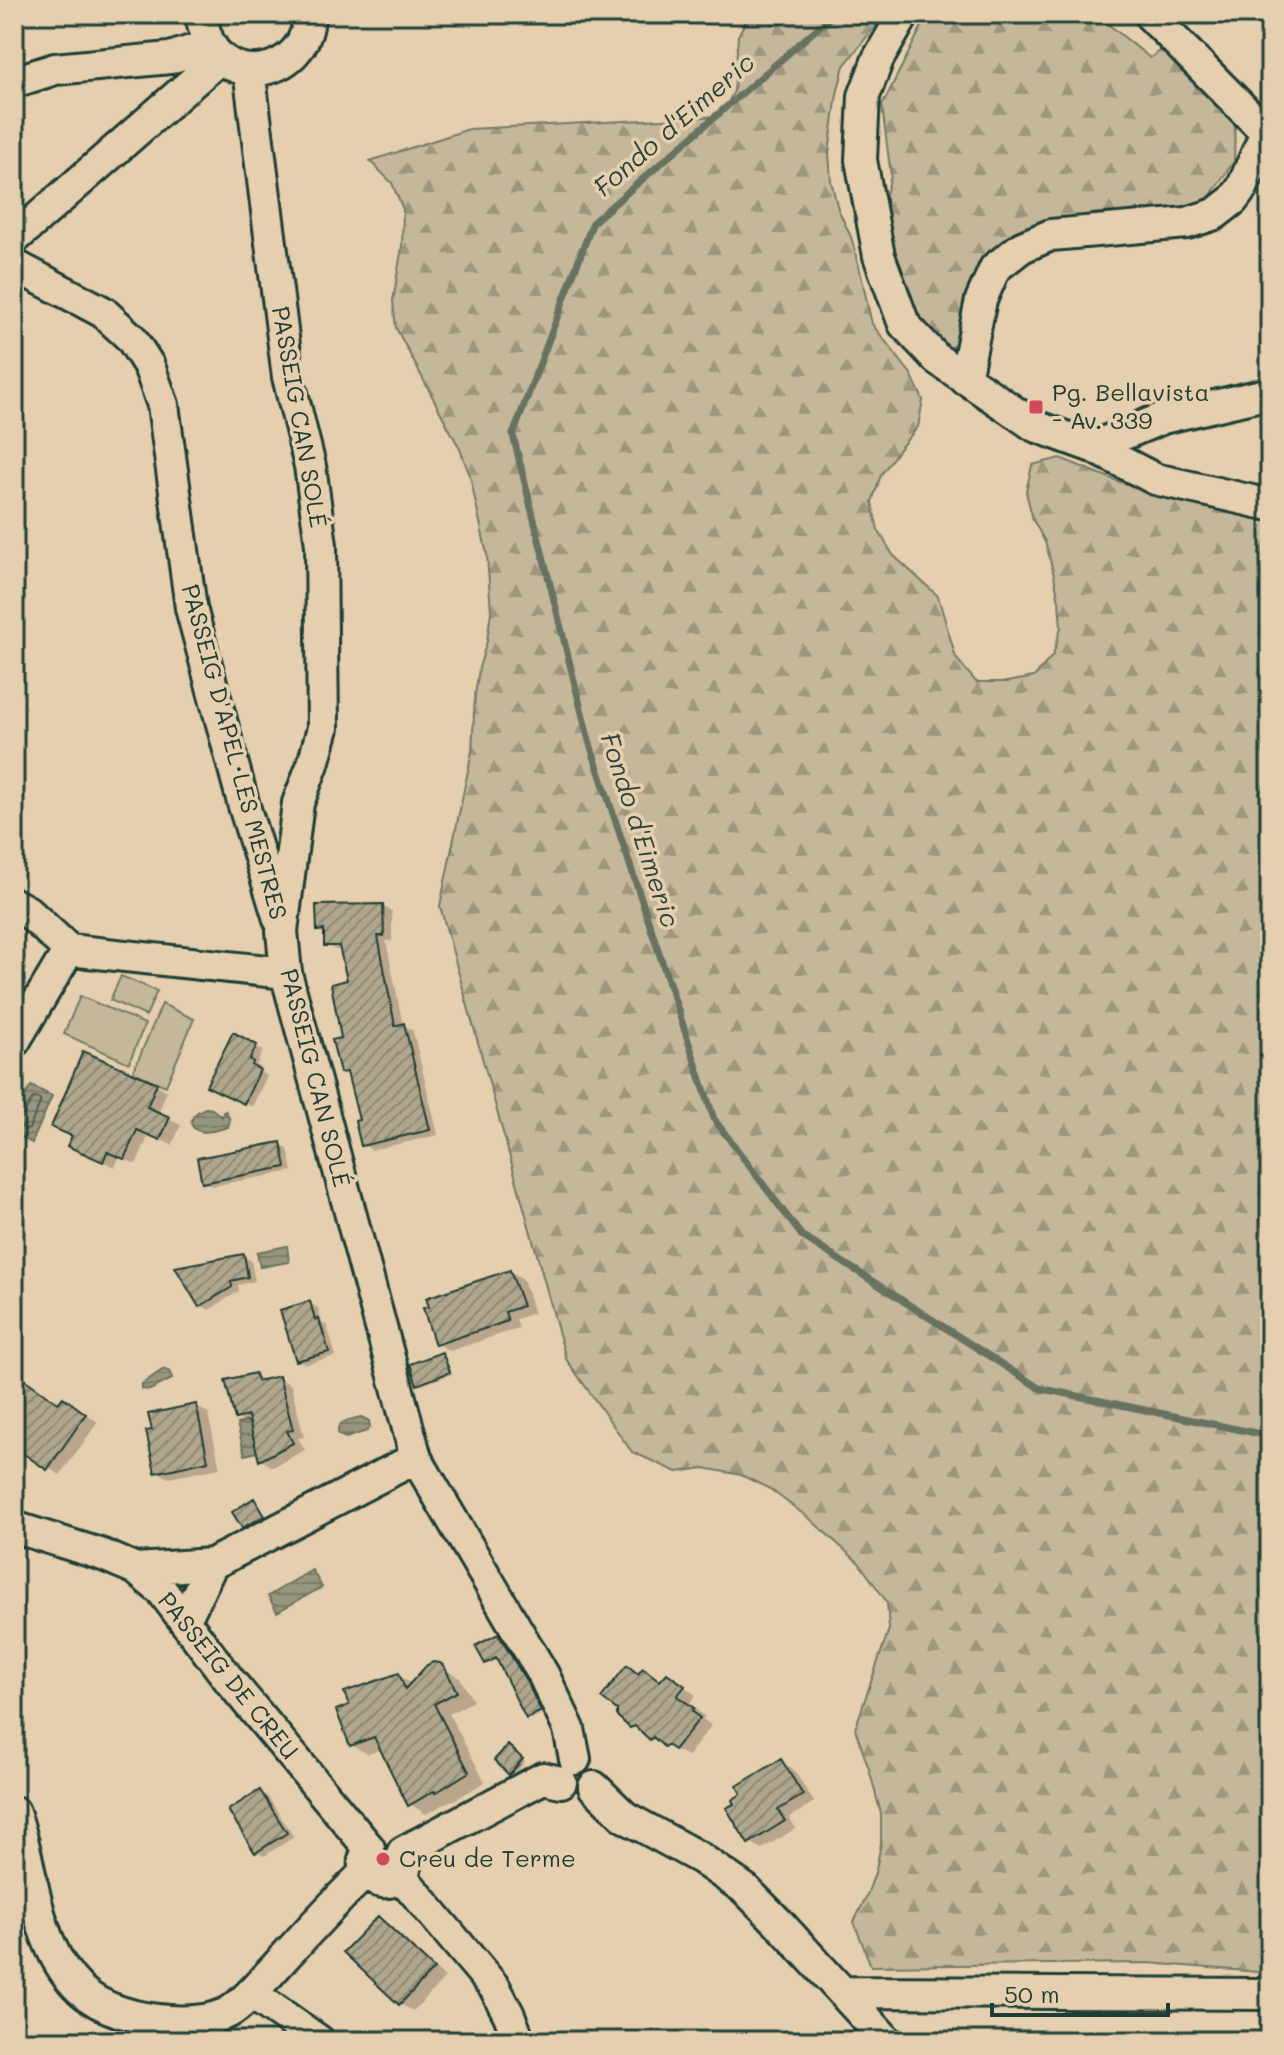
<svg xmlns="http://www.w3.org/2000/svg" width="1284" height="2055" font-family="Mali,sans-serif">
<style>
.forest{fill:url(#forest-firs);stroke:#727a67;stroke-width:2}
.garden{fill:#c5b79a;stroke:#727a67;stroke-width:2}
.water{fill:url(#water-rules);stroke:#687261;stroke-width:2}
.shadow{fill:#0003}
.lines{fill:none;stroke-linecap:round;stroke-linejoin:round}
.shore{stroke:#4f6052;stroke-width:2}
.stream{stroke:#687261;stroke-width:7}
.building{fill:url(#building-hatch);stroke:#1f3d34;stroke-width:2}
.minor-casing{stroke:#1f3d34;stroke-width:36}
.minor{stroke:#e6cfaf;stroke-width:30}
.poi-dot{fill:#d1495b;stroke:#e6cfaf;stroke-width:3}
.labels{text-anchor:middle;stroke-width:7;stroke-linejoin:round;paint-order:stroke}
.poi-label{font-size:24px;fill:#1f3d34;stroke:#e6cfaf;text-anchor:start}
.street-label{font-size:24px;fill:#1f3d34;stroke:#e6cfaf}
.water-label{font-size:26px;font-style:italic;fill:#2b463c;stroke:#e6cfaf}
</style>
<defs>
<pattern id="forest-firs" width="22" height="20" patternUnits="userSpaceOnUse" patternTransform="scale(2)"><rect width="22" height="20" fill="#c5b79a"/><path d="M5 1l3.5 6h-7zM16 11l3.5 6h-7z" fill="#9f967e"/></pattern>
<pattern id="water-rules" width="6" height="5" patternUnits="userSpaceOnUse" patternTransform="scale(2)"><rect width="6" height="5" fill="#98957f"/><path d="M0 2.5h6" fill="none" stroke="#7b7b69"/></pattern>
<pattern id="building-hatch" width="6" height="6" patternUnits="userSpaceOnUse" patternTransform="scale(2)"><rect width="6" height="6" fill="#afa68c"/><path d="M-1 1l2-2M0 6l6-6M5 7l2-2" fill="none" stroke="#8e8873"/></pattern>
</defs>
<rect width="100%" height="100%" fill="#e6cfaf"/>
<filter id="ink" filterUnits="userSpaceOnUse"><feTurbulence type="fractalNoise" baseFrequency=".0125" numOctaves="2"/><feDisplacementMap in="SourceGraphic" scale="16" xChannelSelector="R" yChannelSelector="G"/><feConvolveMatrix kernelMatrix="1 2 1 2 8 2 1 2 1" color-interpolation-filters="sRGB"/></filter>
<g filter="url(#ink)">
<path class="forest" d="M 749,14 L 882,14 L 879,21 L 844,66 L 837,94 L 829,153 L 831,181 L 838,209 L 851,237 L 859,266 L 872,324 L 911,374 L 923,400 L 918,427 L 899,449 L 881,475 L 872,502 L 878,530 L 893,555 L 938,596 L 956,658 L 976,682 L 1007,682 L 1034,677 L 1053,655 L 1061,627 L 1059,601 L 1053,571 L 1045,542 L 1033,520 L 1026,492 L 1032,465 L 1060,458 L 1120,482 L 1270,520 L 1270,1973 L 1148,1963 L 871,1966 L 854,1922 L 867,1895 L 876,1870 L 881,1843 L 881,1814 L 869,1769 L 855,1729 L 889,1629 L 887,1602 L 859,1563 L 810,1519 L 770,1489 L 741,1475 L 704,1468 L 677,1472 L 632,1452 L 566,1359 L 440,906 L 472,751 L 475,695 L 479,668 L 487,641 L 491,612 L 487,555 L 470,476 L 460,449 L 396,328 L 393,301 L 402,246 L 403,209 L 392,183 L 370,161 L 469,129 L 721,116 L 734,91 L 738,36 Z
M 928,14 L 1099,14 L 1098,16 L 1150,58 L 1164,48 L 1235,122 L 1234,161 L 1200,211 L 1098,213 L 1036,224 L 989,255 L 964,303 L 963,341 L 946,350 L 913,320 L 880,217 L 891,176 L 882,106 Z"/>
<path class="garden" d="M 121,976 L 157,991 L 146,1016 L 110,1000 Z
M 80,996 L 145,1024 L 129,1063 L 64,1034 Z
M 162,1004 L 194,1019 L 166,1086 L 133,1072 Z"/>
<path class="water" d="M 31,1086 L 52,1096 L 32,1143 C 0,1129 18,1108 31,1086 Z
M 206,1108 L 212,1109 L 222,1117 L 223,1112 L 226,1111 L 230,1120 L 228,1127 C 220,1129 208,1134 200,1131 C 183,1126 194,1111 206,1108 Z
M 287,1246 L 289,1262 L 260,1267 L 257,1252 Z
M 164,1369 L 170,1372 L 172,1379 L 150,1390 L 142,1389 L 142,1384 Z
M 361,1417 L 369,1421 L 370,1427 L 367,1431 L 346,1438 L 339,1435 C 334,1421 350,1420 361,1417 Z
M 249,1421 L 257,1452 L 245,1455 L 237,1424 Z
M 312,1570 L 322,1587 L 277,1612 L 268,1596 Z"/>
<path class="shadow" d="M 382,906 L 392,911 L 392,941 L 386,941 L 403,1025 L 413,1031 L 438,1135 L 372,1150 L 363,1145 L 361,1122 L 350,1077 L 342,1072 L 350,982 L 343,950 L 336,950 L 326,945 L 326,934 L 319,930 Z
M 234,1035 L 263,1051 L 256,1066 L 260,1068 L 259,1071 L 267,1076 L 252,1107 L 217,1090 Z
M 156,1084 L 167,1091 L 158,1114 L 181,1125 L 172,1145 L 149,1135 L 136,1164 L 119,1157 L 115,1167 L 81,1152 L 74,1137 L 54,1126 Z
M 280,1144 L 288,1149 L 293,1171 L 212,1186 L 204,1182 Z
M 243,1256 L 251,1261 L 255,1281 L 238,1285 L 239,1291 L 209,1310 L 201,1305 Z
M 510,1272 L 523,1279 L 534,1313 L 516,1319 L 519,1328 L 450,1351 L 437,1343 Z
M 310,1303 L 318,1308 L 322,1323 L 327,1326 L 336,1356 L 306,1364 L 298,1360 Z
M 442,1354 L 445,1356 L 452,1374 L 422,1385 L 419,1383 Z
M 14,1374 L 60,1405 L 64,1399 L 98,1422 L 60,1475 L 18,1447 L 16,1449 L 14,1448 Z
M 254,1375 L 265,1381 L 278,1378 L 291,1385 L 304,1437 L 298,1438 L 305,1450 L 273,1467 L 261,1460 L 252,1424 L 249,1425 L 237,1418 Z
M 195,1406 L 208,1413 L 220,1468 L 169,1478 L 157,1471 Z
M 254,1501 L 258,1503 L 267,1518 L 246,1529 L 243,1527 Z
M 498,1636 L 502,1638 L 530,1686 L 543,1713 L 531,1719 L 528,1718 L 498,1659 L 490,1664 L 486,1662 Z
M 436,1664 L 460,1678 L 473,1701 L 449,1714 L 485,1782 L 453,1801 L 452,1800 L 426,1814 L 410,1804 L 382,1749 L 368,1754 L 351,1745 L 399,1676 L 413,1684 Z
M 627,1668 L 640,1675 L 644,1670 L 662,1682 L 668,1675 L 696,1695 L 689,1704 L 705,1717 L 703,1719 L 711,1726 L 688,1756 L 664,1745 L 631,1726 Z
M 512,1749 L 525,1762 L 513,1775 L 510,1773 Z
M 781,1762 L 793,1769 L 814,1802 L 789,1818 L 796,1828 L 762,1849 L 750,1842 Z
M 260,1792 L 268,1797 L 294,1837 L 264,1856 L 256,1851 Z
M 378,1918 L 390,1925 L 445,1978 L 413,2011 L 400,2004 L 346,1952 Z"/>
<g class="lines">
<path class="shore" d="M 14,1117 L 16,1118 L 24,1114 L 33,1098 L 40,1099 L 40,1103 L 29,1129 L 26,1130 L 16,1124 L 14,1125"/>
<path class="stream" d="M 834,14 L 593,222 L 513,435 L 589,741 L 714,1119 L 802,1236 L 1039,1388 L 1270,1436"/>
</g>
<path class="building" d="M 383,904 L 384,936 L 378,936 L 395,1026 L 404,1023 L 430,1130 L 361,1146 L 355,1121 L 359,1120 L 347,1072 L 340,1073 L 332,1040 L 341,1038 L 331,984 L 347,980 L 339,946 L 324,946 L 324,930 L 317,931 L 316,905 Z
M 233,1032 L 257,1045 L 250,1059 L 253,1062 L 252,1065 L 260,1070 L 244,1104 L 206,1086 Z
M 83,1051 L 157,1083 L 147,1107 L 170,1117 L 160,1140 L 137,1130 L 124,1159 L 107,1152 L 103,1162 L 67,1146 L 72,1136 L 51,1127 Z
M 281,1142 L 286,1167 L 202,1183 L 197,1158 Z
M 244,1254 L 248,1277 L 231,1281 L 232,1287 L 199,1307 L 175,1267 Z
M 510,1270 L 523,1306 L 505,1312 L 508,1321 L 435,1345 L 423,1308 L 429,1307 L 426,1298 Z
M 310,1301 L 315,1320 L 319,1319 L 329,1352 L 296,1361 L 280,1310 Z
M 442,1352 L 450,1372 L 417,1385 L 410,1364 Z
M 14,1372 L 58,1403 L 63,1397 L 86,1414 L 47,1470 L 14,1447 Z
M 255,1373 L 257,1381 L 279,1376 L 293,1430 L 287,1431 L 293,1443 L 259,1461 L 248,1416 L 235,1419 L 225,1380 Z
M 196,1404 L 208,1461 L 155,1473 L 146,1431 L 152,1430 L 148,1414 Z
M 254,1498 L 265,1516 L 242,1528 L 232,1512 Z
M 498,1634 L 527,1682 L 541,1711 L 526,1719 L 496,1658 L 485,1664 L 475,1646 Z
M 433,1662 L 440,1663 L 444,1666 L 457,1692 L 434,1704 L 469,1772 L 435,1793 L 434,1791 L 408,1806 L 374,1737 L 350,1746 L 336,1710 L 349,1705 L 344,1692 L 399,1673 L 405,1689 L 427,1665 Z
M 627,1665 L 638,1674 L 643,1668 L 660,1681 L 667,1673 L 685,1686 L 677,1696 L 694,1708 L 692,1711 L 700,1718 L 674,1750 L 667,1745 L 664,1747 L 653,1737 L 650,1740 L 635,1726 L 630,1728 L 617,1716 L 617,1710 L 601,1698 Z
M 508,1745 L 523,1759 L 509,1775 L 494,1760 Z
M 781,1759 L 803,1795 L 778,1810 L 785,1821 L 748,1844 L 726,1808 L 734,1804 L 732,1800 L 741,1794 L 737,1786 Z
M 260,1790 L 287,1833 L 255,1853 L 228,1810 Z
M 378,1916 L 434,1969 L 399,2005 L 343,1952 Z"/>
<g class="lines">
<defs>
<path id="minor" d="M 202,14 C 201,21 203,25 205,32 C 223,93 309,76 309,14
M 904,14 L 878,59 L 864,96 L 861,160 L 879,256 L 904,324 L 937,359 L 1035,426 L 1093,447 L 1155,479 L 1270,505
M 1149,14 L 1266,132
M 249,70 L 288,377 L 310,466 L 321,545 L 323,728 L 313,764 L 298,803 L 282,931 L 286,973 L 416,1458 L 543,1674 L 569,1729 L 575,1759
M 14,82 L 55,69 L 170,58 L 209,45
M 14,239 L 220,58
M 14,265 L 103,312 L 131,338 L 149,366 L 163,405 L 191,608 L 244,806 L 279,919
M 965,379 L 981,300 L 995,268 L 1022,247 L 1051,235 L 1187,223 L 1215,214 L 1233,200 L 1242,188 L 1266,132
M 1093,447 L 1163,418 L 1270,393
M 14,904 L 27,911 L 69,950
M 69,950 L 286,973
M 14,1042 L 69,950
M 14,1527 L 103,1555 L 136,1569 L 162,1591 L 230,1681 L 369,1848 C 369,1849 364,1859 364,1860 C 360,1886 403,1891 406,1865 C 406,1863 403,1853 403,1852 L 543,1778 L 561,1782
M 136,1569 L 212,1564
M 185,1620 L 212,1564 L 416,1458
M 594,1787 L 625,1817 L 700,1858 L 745,1889 L 779,1923 L 887,2041
M 14,1812 C 31,1859 32,1912 56,1957 C 75,1992 97,2007 135,2016 C 163,2022 199,2025 225,2014 C 240,2008 258,1985 270,1973 C 301,1939 332,1904 366,1872
M 401,1876 L 495,1988 L 509,2015 L 519,2041
M 843,1992 L 1270,1994
M 251,1993 L 319,2041"/>
</defs>
<use href="#minor" class="minor-casing"/>
<use href="#minor" class="minor"/>
</g>
</g>
<g class="poi-dot">
<rect x="1028" y="399" width="16" height="16" rx="4"/>
<circle cx="383" cy="1859" r="8"/>
</g>
<g class="labels">
<g class="poi-label">
<text x="1052" y="401">Pg. Bellavista<tspan x="1052" dy="28">- Av. 339</tspan></text>
<text x="399" y="1867">Creu de Terme</text>
</g>
<g class="street-label">
<text transform="translate(299 417) rotate(80)" y="8">PASSEIG CAN SOLÉ</text>
<text transform="translate(234 752) rotate(75)" y="8">PASSEIG D'APEL·LES MESTRES</text>
<text transform="translate(315 1078) rotate(76)" y="8">PASSEIG CAN SOLÉ</text>
<text transform="translate(228 1676) rotate(51)" y="8">PASSEIG DE CREU</text>
</g>
<g class="water-label">
<text transform="translate(674 125) rotate(-41)" y="9">Fondo d'Eimeric</text>
<text transform="translate(640 830) rotate(72)" y="9">Fondo d'Eimeric</text>
</g>
</g>
<rect width="1284" height="2055" fill="none" stroke="#e6cfaf" stroke-width="48"/>
<rect x="24" y="24" width="1236" height="2007" fill="none" stroke="#1f3d34" stroke-width="3" filter="url(#ink)"/>
<path d="M992 2003v12h176v-12" fill="none" stroke="#1f3d34" stroke-width="4"/>
<text x="1004" y="2003" font-size="24" fill="#1f3d34" stroke="#e6cfaf" stroke-width="6" paint-order="stroke">50 m</text>
</svg>
